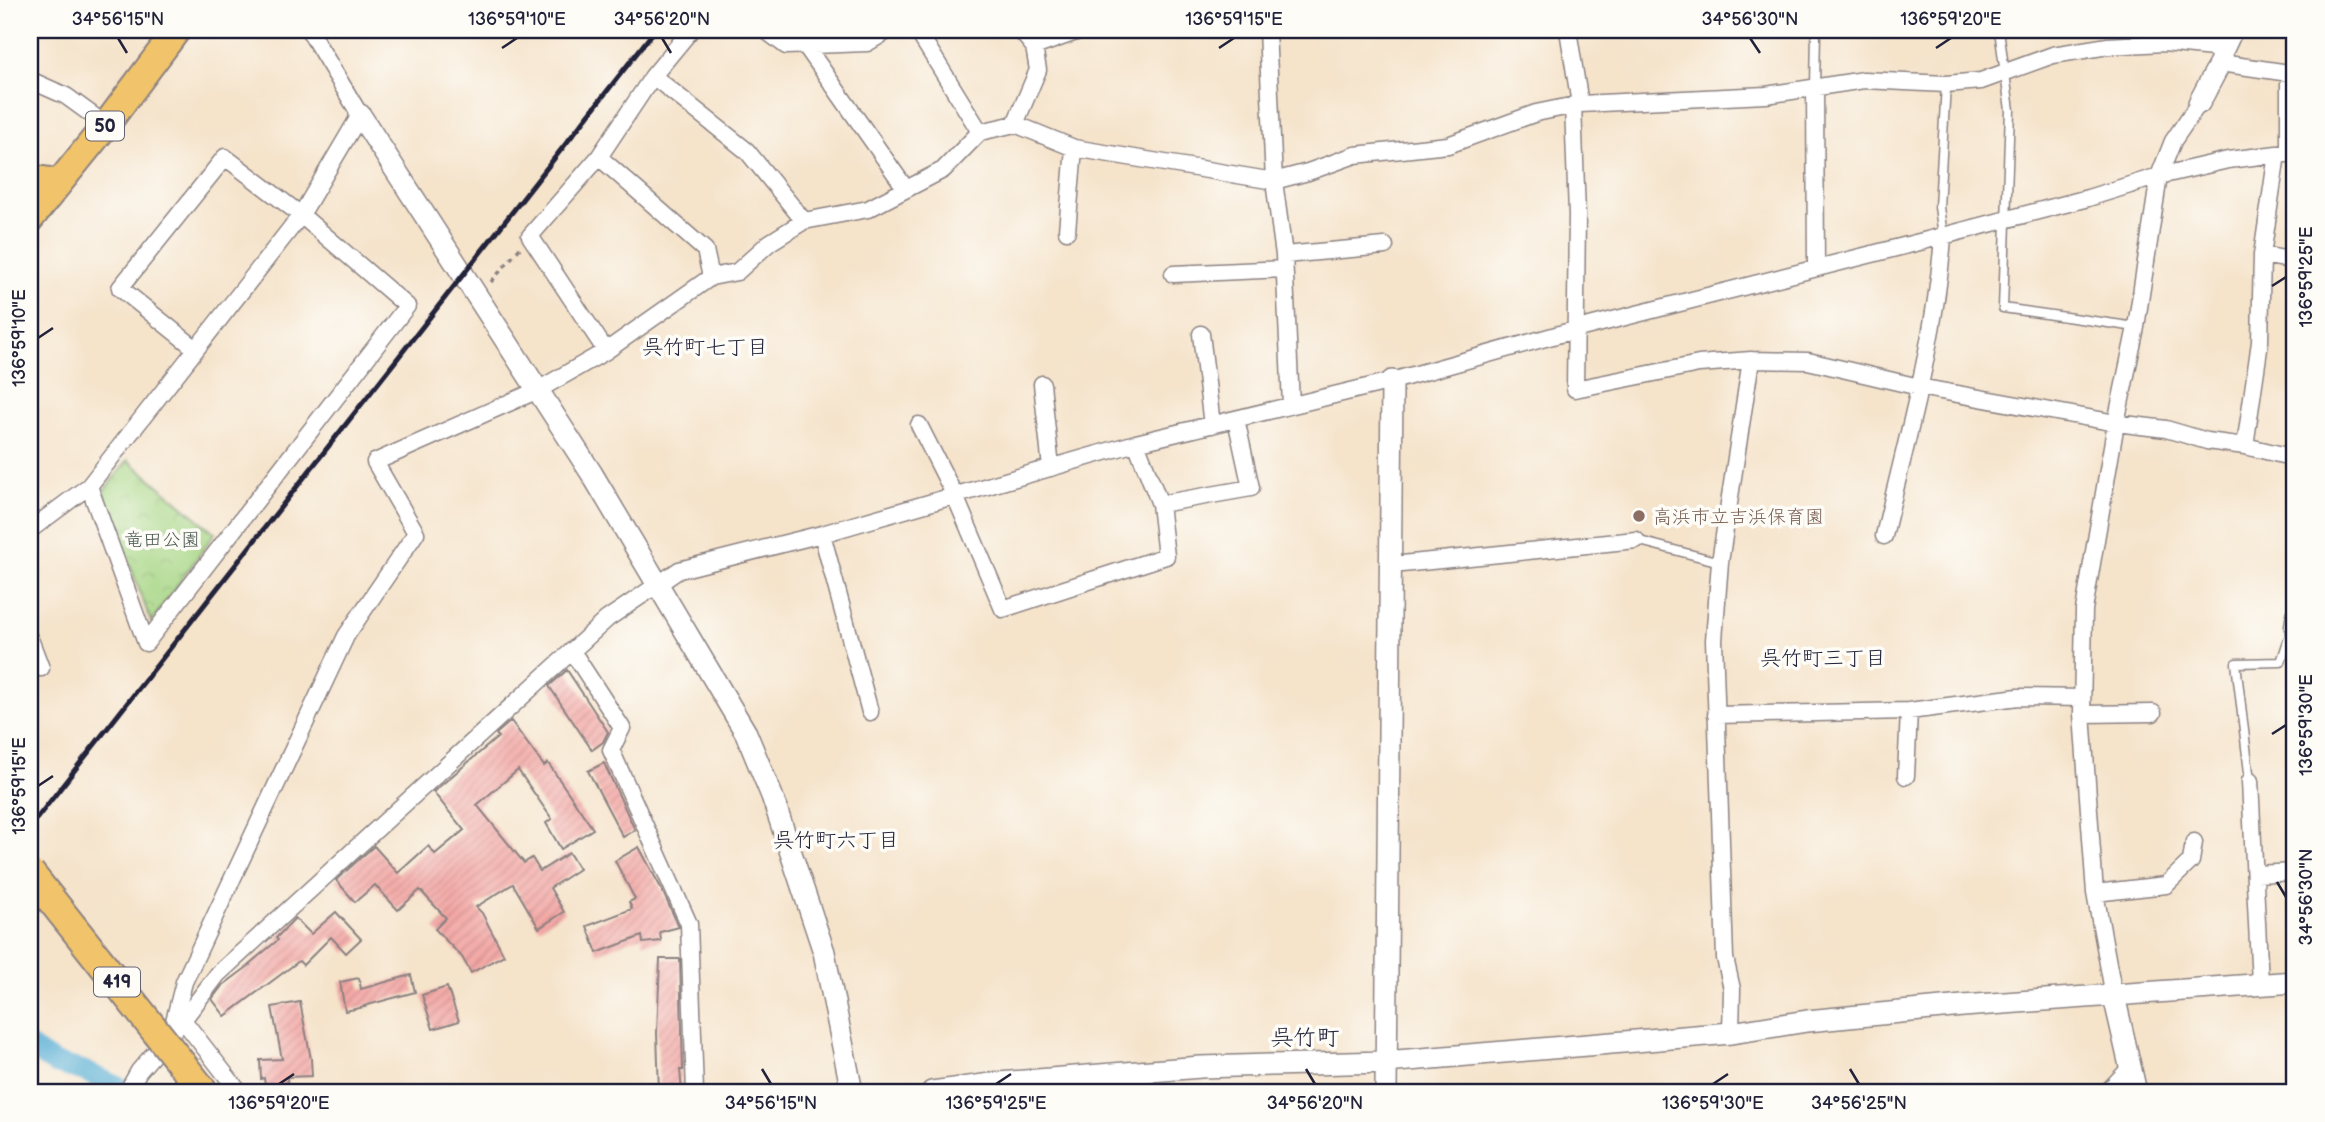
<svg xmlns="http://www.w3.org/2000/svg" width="2325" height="1122" font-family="'Balsamiq Sans','Klee One',sans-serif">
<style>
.park{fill:url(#park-crowns);stroke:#647c5f;stroke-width:2}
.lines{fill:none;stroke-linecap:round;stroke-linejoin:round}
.canal{stroke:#57add3;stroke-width:21}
.building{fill:url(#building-hatch)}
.service-casing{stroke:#8c8282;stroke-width:11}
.minor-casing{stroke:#8c8282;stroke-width:19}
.tertiary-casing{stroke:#8c8282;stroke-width:24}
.primary-casing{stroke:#8c8282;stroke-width:30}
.trunk-casing{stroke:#8c8282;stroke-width:32}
.path{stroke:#8c8282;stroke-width:3.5;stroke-dasharray:5 5;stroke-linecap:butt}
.service{stroke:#fff;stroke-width:8}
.minor{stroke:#fff;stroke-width:16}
.tertiary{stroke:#fff;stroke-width:21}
.primary{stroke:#f1c36a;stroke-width:26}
.trunk{stroke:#f1c36a;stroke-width:28}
.rail{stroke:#22223b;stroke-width:5}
.trunk-bridge-casing{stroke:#8c8282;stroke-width:32;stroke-linecap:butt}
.trunk-bridge{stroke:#f1c36a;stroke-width:28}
.ticks{fill:none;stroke:#22223b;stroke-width:2.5}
.education-dot{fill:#8d6e63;stroke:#fdfcf7;stroke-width:2.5}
.labels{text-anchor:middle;stroke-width:7;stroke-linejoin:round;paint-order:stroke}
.shield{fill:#fdfcf7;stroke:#646373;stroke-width:2}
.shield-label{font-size:18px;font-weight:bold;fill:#22223b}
.education-label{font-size:19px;fill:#785e54;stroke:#fdfcf7;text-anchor:start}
.park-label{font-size:19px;fill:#4a5851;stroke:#fdfcf7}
.neighbourhood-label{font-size:21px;fill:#22223b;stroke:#fdfcf7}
.quarter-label{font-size:23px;fill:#22223b;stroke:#fdfcf7}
.neatline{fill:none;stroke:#22223b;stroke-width:2.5}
.ticks-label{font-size:18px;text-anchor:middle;fill:#22223b}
</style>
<defs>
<pattern id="park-crowns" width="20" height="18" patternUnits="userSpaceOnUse" patternTransform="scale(1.75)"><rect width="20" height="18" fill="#a6d583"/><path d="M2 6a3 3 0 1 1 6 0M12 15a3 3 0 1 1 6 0" fill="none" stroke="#8fb772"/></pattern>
<pattern id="building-hatch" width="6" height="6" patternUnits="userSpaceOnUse" patternTransform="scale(1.75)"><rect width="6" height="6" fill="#f3a7a4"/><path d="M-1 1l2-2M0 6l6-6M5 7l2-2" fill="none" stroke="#d08f8e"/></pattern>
</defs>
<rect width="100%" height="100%" fill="#fdfcf7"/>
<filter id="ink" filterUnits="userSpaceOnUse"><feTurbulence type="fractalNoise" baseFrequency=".0143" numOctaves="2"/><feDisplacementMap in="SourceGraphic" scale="14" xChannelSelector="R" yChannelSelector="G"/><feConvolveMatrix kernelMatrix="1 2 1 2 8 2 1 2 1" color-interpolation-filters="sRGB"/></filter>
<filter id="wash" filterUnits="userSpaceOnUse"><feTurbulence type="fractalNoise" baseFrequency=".00686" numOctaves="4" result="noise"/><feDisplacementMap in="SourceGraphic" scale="28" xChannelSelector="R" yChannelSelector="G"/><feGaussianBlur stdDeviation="1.57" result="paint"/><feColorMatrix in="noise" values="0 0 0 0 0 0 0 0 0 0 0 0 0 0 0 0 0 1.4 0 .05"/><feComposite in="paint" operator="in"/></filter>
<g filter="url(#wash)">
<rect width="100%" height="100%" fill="#f5e3ca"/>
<path class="park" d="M 128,460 L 215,533 L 151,622 L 103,492 Z"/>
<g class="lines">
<path class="canal" d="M 30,1047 L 54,1063 L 84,1071 L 129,1092"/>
</g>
<g id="blocks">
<path class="building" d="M 567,670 L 608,732 L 603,742 L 592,750 L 549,686 Z
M 511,721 L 544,766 L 548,763 L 593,829 L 561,849 L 546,823 L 552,819 L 518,770 L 477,805 L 524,863 L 532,858 L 540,871 L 569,853 L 579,869 L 550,888 L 564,912 L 539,928 L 513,884 L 476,907 L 482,913 L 504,955 L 471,973 L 462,957 L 435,929 L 446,918 L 420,890 L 398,910 L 375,885 L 355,902 L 336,880 L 374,846 L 398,873 L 428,846 L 435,854 L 464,830 L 433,792 L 498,737 L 496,734 Z
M 604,763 L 635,830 L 623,837 L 588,771 Z
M 639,847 L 661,888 L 679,927 L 660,932 L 661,941 L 643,943 L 642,936 L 597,953 L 587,926 L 632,909 L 629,902 L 635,899 L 615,861 Z
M 336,912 L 361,939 L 346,953 L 331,937 L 303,965 L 299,961 L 225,1016 L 212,999 L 222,986 L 250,965 L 249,964 L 278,940 L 276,938 L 295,918 L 311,934 Z
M 660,959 L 680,959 L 683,1070 L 680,1070 L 682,1092 L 659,1092 L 657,1033 Z
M 411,975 L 415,992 L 364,1006 L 365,1007 L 345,1011 L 340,982 L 359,978 L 361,989 Z
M 447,987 L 459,1021 L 433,1029 L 422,995 Z
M 300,1002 L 311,1059 L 312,1076 L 287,1077 L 288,1092 L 266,1092 L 264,1078 L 261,1079 L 260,1060 L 282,1059 L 272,1007 Z"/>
</g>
</g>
<g filter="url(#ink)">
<use href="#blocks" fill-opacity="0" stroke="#8c8282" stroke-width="2"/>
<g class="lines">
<defs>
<path id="service" d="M 1999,30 L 2010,110 L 2003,308 L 2136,327
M 1815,88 L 1816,30
M 1943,236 L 1939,207 L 1946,84
M 1636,540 L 1720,562
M 2250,781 L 2236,663 L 2281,662 L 2293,626"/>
<path id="minor" d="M 765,30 L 786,46 L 867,43 L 889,30
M 917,30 L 980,132 L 1015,124 L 1038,70 L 1034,47 L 1020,30
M 1267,30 L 1274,181 L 1284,255 L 1291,405
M 1568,30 L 1580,104
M 805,45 L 906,189
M 1034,47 L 1076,32 L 1076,30
M 2220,63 L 2289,73 L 2289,154
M 653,76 L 747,151 L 804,221 L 868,209 L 943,170 L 980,132
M 30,80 L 66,96 L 106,125
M 1815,88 L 1816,268
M 1573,105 L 1577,215 L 1575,389 L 1699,364 L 1751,360 L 1808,361 L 1919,387 L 2116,423 L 2166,429 L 2207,441 L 2245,446 L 2295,458
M 1015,124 L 1074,148 L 1274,181 L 1308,172 L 1355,155 L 1448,145 L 1536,113 L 1580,104 L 1766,95 L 1864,80 L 1946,84 L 1981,81 L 2053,55 L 2108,46 L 2164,43 L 2223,49
M 599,157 L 653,76 L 691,30
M 1067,231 L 1074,148
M 1284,255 L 1385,246
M 2262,255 L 2295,261
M 1173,274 L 1284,269
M 711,277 L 737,272 L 769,243 L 804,221
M 1201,334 L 1212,425
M 196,349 L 120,288 L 225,157 L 301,215 L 360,115 L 309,30
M 1042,384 L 1051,468
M 919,425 L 955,496 L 1003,609 L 1166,556 L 1160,504 L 1251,488 L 1236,419
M 1136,443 L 1160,504
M 2245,446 L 2260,342 L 2262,255 L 2277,154
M 30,530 L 89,486 L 301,215 L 407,306 L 146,643 L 89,486
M 822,534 L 870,712
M 1884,536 C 1907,437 1936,338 1943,236
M 1392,565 L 1636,540
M 2293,626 L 2295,612
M 30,639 L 41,668
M 572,651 L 622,728 L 611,750 L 689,924 L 695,1092
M 2082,714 L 2153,713
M 1716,715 L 1909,711 L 2018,697 L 2082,698
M 1906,776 L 1909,711
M 2250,781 L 2260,984
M 2256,874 L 2295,872
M 2095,893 L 2166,885 L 2191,861 L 2194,842
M 2114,996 L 2095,893 L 2082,714 L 2084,610 L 2116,423 L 2136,327 L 2159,176 L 2173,141 L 2199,103
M 183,1020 L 239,1092
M 172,1029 L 184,982 L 346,636 L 416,533 L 375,462 L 538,390 L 606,351 L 711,277 L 705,250 L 599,157 L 530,236 L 606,351
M 1731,1033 L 1732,989 L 1725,958 L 1714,640 L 1720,562 L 1751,360
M 127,1092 L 139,1071 L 183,1020 L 218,974 L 607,619 L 679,570 L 822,534 L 1136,443 L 1392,381 L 1574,330 L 1943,236 L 2088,198 L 2159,176 L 2228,160 L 2277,154 L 2295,154
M 2107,1092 L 2130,1068"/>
<path id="tertiary" d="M 2199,103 L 2220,63 L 2223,49 L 2232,30
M 360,115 L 592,474 L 746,733 L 772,796 L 824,952 L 852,1092
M 2114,996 L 2136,1092
M 932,1092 L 999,1083 L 1201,1067 L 1385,1062 L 1731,1033 L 1807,1021 L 1963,1006 L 2295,982
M 1386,1092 L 1392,381"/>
<path id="primary" d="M 30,219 L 106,125 L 177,30"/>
<path id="trunk" d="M 30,179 L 57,183"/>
</defs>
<use href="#service" class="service-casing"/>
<use href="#minor" class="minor-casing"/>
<use href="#tertiary" class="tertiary-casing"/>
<use href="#primary" class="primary-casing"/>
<use href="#trunk" class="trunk-casing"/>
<path class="path" d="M 491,282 L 520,248"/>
<use href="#service" class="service"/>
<use href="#minor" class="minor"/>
<use href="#tertiary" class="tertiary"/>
<use href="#primary" class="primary"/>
<use href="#trunk" class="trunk"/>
<path class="rail" d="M 30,827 L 655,30"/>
<defs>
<path id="trunk-bridge" d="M 30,873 L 204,1092"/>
</defs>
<use href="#trunk-bridge" class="trunk-bridge-casing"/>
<use href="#trunk-bridge" class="trunk-bridge"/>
</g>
</g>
<path class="ticks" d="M 118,38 L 127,53M 662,38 L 671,53M 1750,38 L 1760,53M 502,48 L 517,38M 1219,48 L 1234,38M 1936,48 L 1951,38M 2272,286 L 2286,277M 38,338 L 53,328M 2272,734 L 2286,725M 38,786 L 53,776M 2277,882 L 2286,897M 762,1069 L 771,1084M 1306,1069 L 1315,1084M 1850,1069 L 1859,1084M 279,1084 L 294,1074M 996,1084 L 1011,1074M 1713,1084 L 1728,1074"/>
<circle class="education-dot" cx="1639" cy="516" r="7"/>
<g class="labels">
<g class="shield">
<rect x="86" y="111.5" width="38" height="29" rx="5"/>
<rect x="94" y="967.5" width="46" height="29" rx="5"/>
</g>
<g class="shield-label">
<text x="105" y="132">50</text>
<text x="117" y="988">419</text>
</g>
<g class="education-label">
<text x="1653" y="523">高浜市立吉浜保育園</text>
</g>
<g class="park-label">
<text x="162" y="546">竜田公園</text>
</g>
<g class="neighbourhood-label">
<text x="705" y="354">呉竹町七丁目</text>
<text x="1823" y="665">呉竹町三丁目</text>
<text x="836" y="847">呉竹町六丁目</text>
</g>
<g class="quarter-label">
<text x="1305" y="1045">呉竹町</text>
</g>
</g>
<rect width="2325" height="1122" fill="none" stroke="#fdfcf7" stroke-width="77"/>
<rect x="38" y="38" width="2248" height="1046" class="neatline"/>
<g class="ticks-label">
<text x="118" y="25">34°56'15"N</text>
<text x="517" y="25">136°59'10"E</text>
<text x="662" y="25">34°56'20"N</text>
<text x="1234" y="25">136°59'15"E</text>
<text x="1750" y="25">34°56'30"N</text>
<text x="1951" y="25">136°59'20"E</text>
<text transform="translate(2306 277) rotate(-90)" y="6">136°59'25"E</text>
<text transform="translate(19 338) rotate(-90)" y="6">136°59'10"E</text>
<text transform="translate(2306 725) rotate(-90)" y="6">136°59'30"E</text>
<text transform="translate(19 786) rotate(-90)" y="6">136°59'15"E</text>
<text transform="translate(2306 897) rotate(-90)" y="6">34°56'30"N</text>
<text x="279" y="1109">136°59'20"E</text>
<text x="771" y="1109">34°56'15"N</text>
<text x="996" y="1109">136°59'25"E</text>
<text x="1315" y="1109">34°56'20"N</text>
<text x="1713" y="1109">136°59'30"E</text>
<text x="1859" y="1109">34°56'25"N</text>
</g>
</svg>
